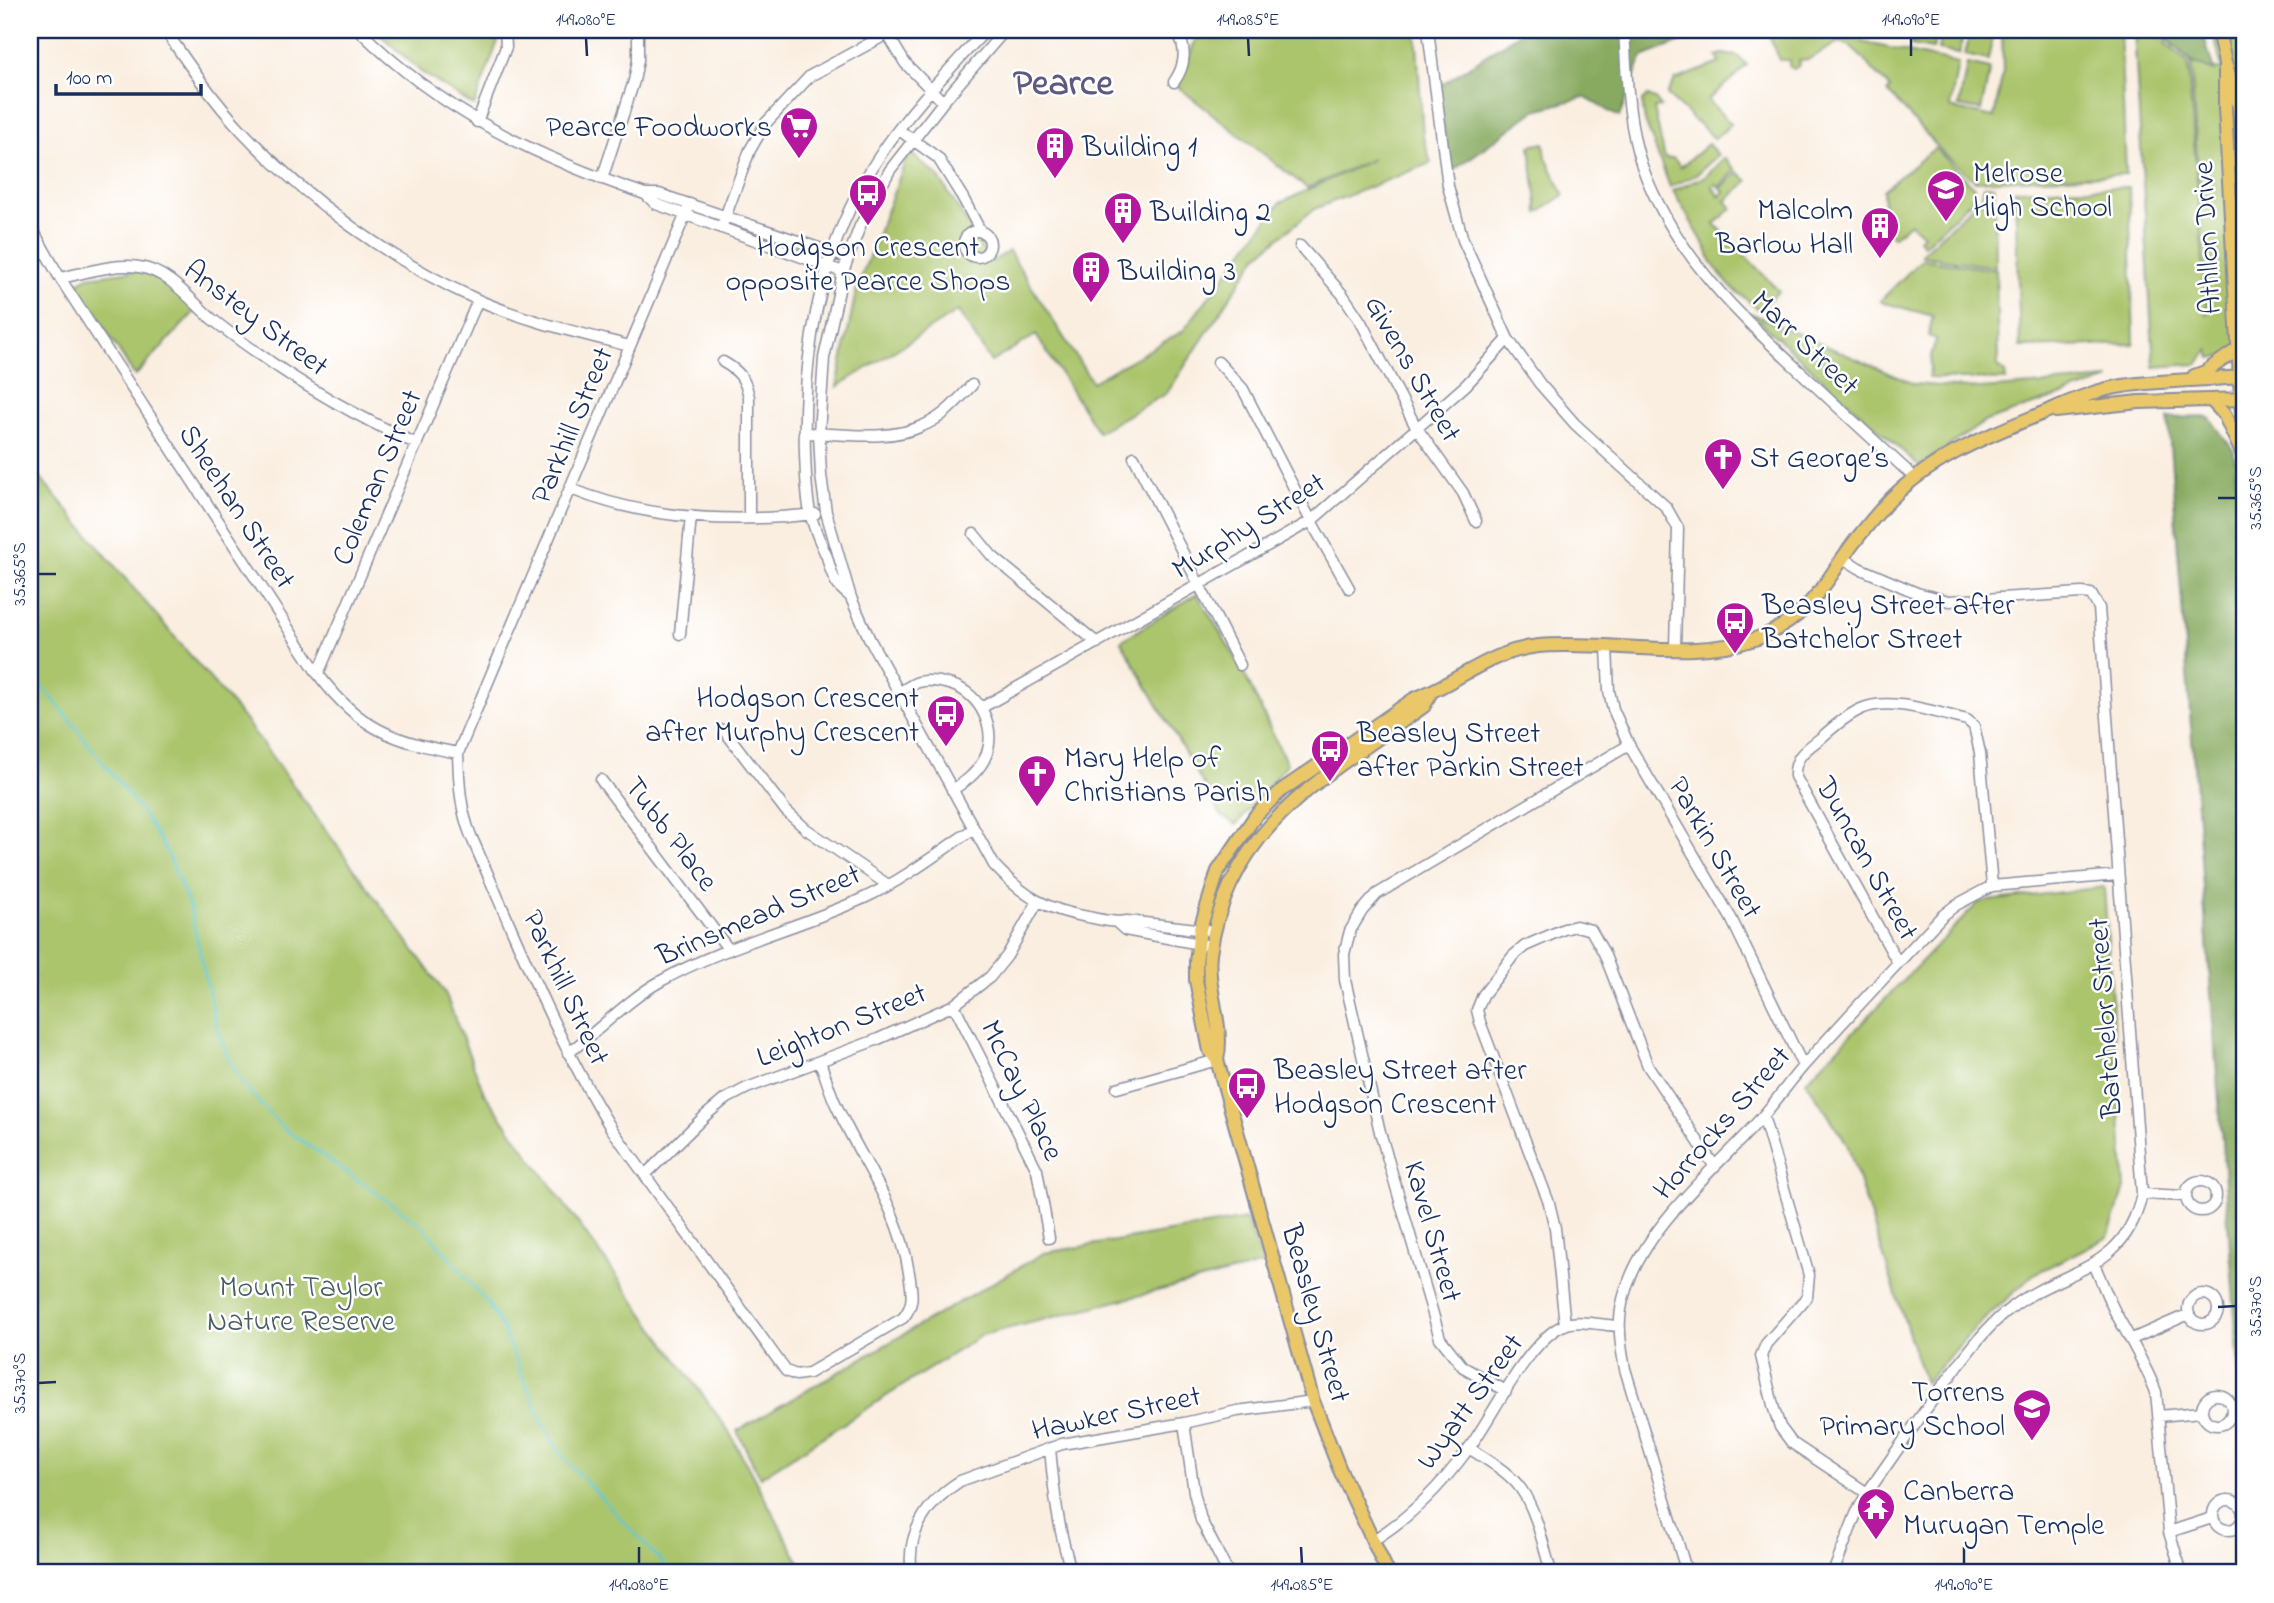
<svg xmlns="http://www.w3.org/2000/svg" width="2274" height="1603" font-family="'Indie Flower',sans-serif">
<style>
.green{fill:#abc56c;stroke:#637a65;stroke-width:2}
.forest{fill:#88aa60;stroke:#526c5f;stroke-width:2}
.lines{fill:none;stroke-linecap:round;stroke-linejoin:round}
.stream{stroke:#5bc8cf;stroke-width:2.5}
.minor-casing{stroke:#8a8e9f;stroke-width:13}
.major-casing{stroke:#8a8e9f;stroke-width:16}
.minor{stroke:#fff;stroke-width:10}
.major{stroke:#eac769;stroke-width:12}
.ticks{fill:none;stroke:#1b2f5e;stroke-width:2.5}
.labels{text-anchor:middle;stroke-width:5;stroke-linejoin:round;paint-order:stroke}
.poi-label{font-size:30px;fill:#1b2f5e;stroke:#fff;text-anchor:start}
.street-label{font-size:30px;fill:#1b2f5e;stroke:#fff}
.park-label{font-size:30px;fill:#465c62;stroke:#fff}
.district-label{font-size:37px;font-weight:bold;fill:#5e5980;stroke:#fff}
.neatline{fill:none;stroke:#1b2f5e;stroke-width:2.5}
.ticks-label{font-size:18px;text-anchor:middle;fill:#1b2f5e}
</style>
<rect width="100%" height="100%" fill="#fff"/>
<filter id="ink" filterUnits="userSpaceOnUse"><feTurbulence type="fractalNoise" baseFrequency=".0143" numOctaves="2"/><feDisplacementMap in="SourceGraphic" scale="14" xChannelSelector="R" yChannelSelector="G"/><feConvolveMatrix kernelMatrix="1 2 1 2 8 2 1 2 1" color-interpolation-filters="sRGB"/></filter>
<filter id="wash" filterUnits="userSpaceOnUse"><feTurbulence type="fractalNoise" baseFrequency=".00686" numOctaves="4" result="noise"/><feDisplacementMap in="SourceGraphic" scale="28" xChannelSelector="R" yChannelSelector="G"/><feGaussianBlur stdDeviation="1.57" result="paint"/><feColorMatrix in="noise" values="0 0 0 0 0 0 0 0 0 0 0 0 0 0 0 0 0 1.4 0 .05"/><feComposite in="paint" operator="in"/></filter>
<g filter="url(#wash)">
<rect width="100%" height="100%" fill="#faeee0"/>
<path class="green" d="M 375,30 L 498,30 L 498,41 L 474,106 L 421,72 Z
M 1199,30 L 1416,30 L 1423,136 L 1431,163 L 1314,209 L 1258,255 L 1167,393 L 1098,432 L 1036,335 L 991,362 L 958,311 L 837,387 L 856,291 L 909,152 L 938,176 L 991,262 L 1009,251 L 1092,382 L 1183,331 L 1280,203 L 1373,159 L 1307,188 L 1178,87 Z
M 1769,30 L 1840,30 L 1839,37 L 1958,63 L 1950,108 L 1994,117 L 2003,72 L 2002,30 L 2120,30 L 2126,174 L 1975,181 L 1944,154 L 1888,92 L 1890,88 L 1851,46 L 1839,42 L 1809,59 L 1799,60 L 1800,65 L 1794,69 L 1789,67 L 1789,60 L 1780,60 L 1769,36 Z
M 1914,30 L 1937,30 L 1933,49 L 1911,45 Z
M 1942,30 L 1964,30 L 1959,54 L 1938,50 Z
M 1971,30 L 1994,30 L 1988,60 L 1965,55 Z
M 2134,30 L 2150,30 L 2188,63 L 2207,315 L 2191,64 L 2222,70 L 2213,30 L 2244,30 L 2244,353 L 2211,358 L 2209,350 L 2198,364 L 2154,367 Z
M 1722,54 L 1737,56 L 1747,65 L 1708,100 L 1731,124 L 1715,139 L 1667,95 L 1675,80 L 1720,63 L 1717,56 Z
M 1967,64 L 1990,69 L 1981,110 L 1959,106 Z
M 1648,96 L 1655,99 L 1661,107 L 1654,108 L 1665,159 L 1673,158 L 1681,167 L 1708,144 L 1718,155 L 1696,175 L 1670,187 L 1645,121 L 1642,101 Z
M 1544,143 L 1546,158 L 1564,195 L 1538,213 L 1530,146 Z
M 1935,148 L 1974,187 L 1972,200 L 1924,245 L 1919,239 L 1923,235 L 1910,223 L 1893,237 L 1885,229 L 1883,190 Z
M 1724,158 L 1736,170 L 1719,187 L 1716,184 L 1712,186 L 1720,196 L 1724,192 L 1721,188 L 1738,172 L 1748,181 L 1726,201 L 1732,208 L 1715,224 L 1779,291 L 1761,308 L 1758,309 L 1729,285 L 1712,263 L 1707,249 L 1673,191 L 1706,176 Z
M 1983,186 L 1994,186 L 1995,267 L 1922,256 L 1922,253 L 1982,197 Z
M 2129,187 L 2134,344 L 2020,347 L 2015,190 Z
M 1922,259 L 1996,270 L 1998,366 L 2005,373 L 2006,380 L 1929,378 L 1931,356 L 1936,339 L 1928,336 L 1933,316 L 1881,302 L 1881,300 Z
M 139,270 L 157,275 L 197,309 L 135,376 L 76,284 L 88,277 Z
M 1750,313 L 1914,384 L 1981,389 L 2110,379 L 1986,421 L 1919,466 Z
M 30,461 L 43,481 L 245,720 L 445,993 L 484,1093 L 728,1430 L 805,1573 L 30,1573 Z
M 1197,594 L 1240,665 L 1287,764 L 1236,825 L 1221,815 L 1121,641 Z
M 2104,887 L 2125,1188 L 2108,1237 L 2034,1274 L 1977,1326 L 1925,1383 L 1847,1144 L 1806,1081 L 1979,902 Z
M 1246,1219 L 1264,1264 L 982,1335 L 760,1477 L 737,1431 L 1044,1253 Z"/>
<path class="forest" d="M 1524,30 L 1712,30 L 1642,57 L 1619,117 L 1584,97 L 1536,110 L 1451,172 L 1437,88 Z
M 2156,30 L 2202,30 L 2214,71 L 2191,62 Z
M 2209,417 L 2234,451 L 2244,576 L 2244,1437 L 2168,418 Z"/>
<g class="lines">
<path class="stream" d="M 30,674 L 53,699 L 120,784 L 145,817 L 167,852 L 190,908 L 217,1029 L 228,1057 L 243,1085 L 282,1127 L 422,1225 L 488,1304 L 502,1328 L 544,1426 L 562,1456 L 672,1573"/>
</g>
</g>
<g filter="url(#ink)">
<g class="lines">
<defs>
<path id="minor" d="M 165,30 C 189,65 213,100 242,131 C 308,201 390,260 478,300 C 526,321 579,333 630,346
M 359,30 C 441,112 537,157 645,194 L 659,194 L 848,258
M 885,30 L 905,63 L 943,102
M 1005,30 L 943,102 L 890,170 L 860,226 L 843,272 L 824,358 L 819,433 L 821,475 L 826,512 L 851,598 L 870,640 L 994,865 C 1023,896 1046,910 1088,917 C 1102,920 1114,923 1127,921 L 1214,931
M 1428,30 L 1448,186 L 1463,240 L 1508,339 L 1540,384 L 1575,424 L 1666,507 L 1678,528 L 1675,648
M 1624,30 C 1627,75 1627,123 1642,166 C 1674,255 1739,315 1806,377 C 1842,411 1879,445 1915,478
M 1174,82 C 1186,65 1187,47 1176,30
M 477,122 L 506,47 L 505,30
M 899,130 L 938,158 L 963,198 L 981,232
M 602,179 L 634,81 L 638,60 L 638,30
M 645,194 L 656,204 L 843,272
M 690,204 L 458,753 C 459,783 460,809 471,836 C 515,935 554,1036 611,1128 L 786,1371 L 796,1375 L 809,1373 L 903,1318 C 915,1304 912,1292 909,1273 C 899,1207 864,1166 837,1107 C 830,1093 826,1077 820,1062
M 30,225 L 60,278 L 318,674 C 359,729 393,741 458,753
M 721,228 L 750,150 L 765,124 L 810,76 L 887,34
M964 244a13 13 0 1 1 26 0a13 13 0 1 1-26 0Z
M 1300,246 L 1343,295 L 1361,322 L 1416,427 L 1463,493 L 1476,521
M 60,278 C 85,273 114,263 139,267 C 169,271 191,301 212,319 C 226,330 240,341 255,351 C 306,388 360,418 417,444
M 723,362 C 739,371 745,378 749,397 L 749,518
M 1218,362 L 1243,389 L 1311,521 L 1349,588
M 804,433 C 842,433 888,442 922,426 C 943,418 957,401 972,385
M 1134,457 L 1240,665
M 571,489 C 647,520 735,523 815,514
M 974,534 L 992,556 L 1097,643
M 851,597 C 846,593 839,588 836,582 C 832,575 829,565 827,557 C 821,543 813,528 810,512 C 806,494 806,474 805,454 C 802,352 820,248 877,160 C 907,113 948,71 986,30
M 680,634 L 691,516
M 1607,647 L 1609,691 L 1613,709 L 1629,745 L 1731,918 L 1803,1066
M 318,674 L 478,300
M 900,692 C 906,689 913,683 919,682 C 930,679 942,682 952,685 C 981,694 999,731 984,760 C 976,774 965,782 952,790
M 981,708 L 1311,521 L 1466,385 L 1508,339
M 724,730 L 786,811 L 806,829 L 888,885
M 601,780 L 729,950
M 1116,922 L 1125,930 L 1205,945
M 1898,963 L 1795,776 C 1794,756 1807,749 1821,738 C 1833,727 1846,716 1861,709 C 1890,696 1936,713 1967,720 L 1974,726 L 1980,753 L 1992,886
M 954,1005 L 1037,1170 L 1049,1238
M 568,1053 C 600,1030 627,1000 661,981 C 725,945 798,928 864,898 C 903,880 938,853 973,829
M 1117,1088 L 1217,1060
M 1763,1116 L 1809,1275 L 1807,1297 L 1766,1344 L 1761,1356 L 1774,1409 L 1780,1427 L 1792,1443 L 1867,1493
M 645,1175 L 706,1115 L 724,1100 L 747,1088 L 876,1040 L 954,1005 L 990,977 L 1007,956 L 1037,903
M2186 1196a15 15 0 1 1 30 0a15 15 0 1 1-30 0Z
M 2142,1194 L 2186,1196
M 2094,1264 C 2102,1282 2109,1302 2119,1319 C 2133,1344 2146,1366 2156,1392 L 2169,1532 L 2182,1573
M2188 1309a15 15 0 1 1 30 0a15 15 0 1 1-30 0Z
M 1565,1325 L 1555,1228 L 1549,1203 L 1480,1022 L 1477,1010 L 1483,995 L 1513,956 L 1525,946 L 1564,929 L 1576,926 L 1591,930 L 1604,953 L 1648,1066 L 1715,1167
M 2132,1339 L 2189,1314
M 1506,1391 L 1463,1367 L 1440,1338 L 1380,1132 L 1345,980 L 1344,954 L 1350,931 L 1362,911 L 1377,894 L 1629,745
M2202 1410a15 15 0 1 1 30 0a15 15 0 1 1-30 0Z
M 2159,1416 L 2201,1412
M 1184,1423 L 1194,1492 L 1201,1520 L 1228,1573
M 1050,1448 C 1054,1493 1058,1530 1072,1573
M 1469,1448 C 1487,1460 1508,1471 1521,1489 C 1537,1512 1543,1545 1551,1572
M2213 1515a15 15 0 1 1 30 0a15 15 0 1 1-30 0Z
M 2169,1532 L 2212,1518
M 1372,1541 C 1412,1516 1441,1486 1469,1448 C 1493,1416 1528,1340 1564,1325 C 1579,1319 1601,1325 1618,1326
M 912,1573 C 905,1534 928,1501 960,1481 L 1062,1444 L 1184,1423 L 1237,1411 L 1313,1401
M 1687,1573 L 1625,1369 C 1618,1334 1616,1310 1631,1276 C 1656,1217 1719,1165 1762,1117 C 1777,1100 1790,1081 1805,1064 C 1850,1014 1896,965 1942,916 L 1956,905 L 1992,886 L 2118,875
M 1833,1573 L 1856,1514 L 1867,1493 C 1895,1454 1922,1413 1951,1375 C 1968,1352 1985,1329 2007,1311 C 2063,1266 2124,1275 2142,1194 L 2099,608 L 2091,594 L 2082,593 L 1949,601 L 1917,593 L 1859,568 L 1843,558"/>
<path id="major" d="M 2218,30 L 2225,63 L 2239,107 L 2244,149
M 2225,63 L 2225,109 L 2244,451
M 2194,376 L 2205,372 L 2238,349
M 2211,400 L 2224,414 L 2243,455
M 2056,411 L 2139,402 L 2244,399
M 1217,1060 C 1225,1027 1206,990 1210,954 C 1228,825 1328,775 1424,706 L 1431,692
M 1388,1573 L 1339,1468 L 1313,1401 L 1217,1060 L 1210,1051 L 1196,980 L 1196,962 L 1200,929 L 1218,871 L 1256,815 L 1282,790 L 1414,699 C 1459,682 1489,651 1539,646 C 1606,640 1690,661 1755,639 C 1798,624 1819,595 1842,559 C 1855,540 1870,522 1885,505 C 1927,459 1987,436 2043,413 C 2070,402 2094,390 2123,386 C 2163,380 2204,380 2244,377"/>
</defs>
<use href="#minor" class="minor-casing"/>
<use href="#major" class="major-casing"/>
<use href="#minor" class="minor"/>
<use href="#major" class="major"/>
</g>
</g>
<path class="ticks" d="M 586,38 L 587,56M 1248,38 L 1249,56M 1911,38 L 1911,56M 2218,498 L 2236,498M 38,574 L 56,574M 2218,1307 L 2236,1306M 38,1383 L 56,1382M 639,1547 L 639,1564M 1301,1547 L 1302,1564M 1964,1547 L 1964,1564"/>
<defs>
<symbol id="supermarket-pin" viewBox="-11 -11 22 30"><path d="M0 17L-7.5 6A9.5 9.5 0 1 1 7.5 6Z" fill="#b5179e" stroke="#fff"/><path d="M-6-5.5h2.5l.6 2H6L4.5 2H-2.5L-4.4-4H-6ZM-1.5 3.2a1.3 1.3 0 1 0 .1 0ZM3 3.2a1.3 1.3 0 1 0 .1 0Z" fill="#fff"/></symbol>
<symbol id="building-pin" viewBox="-11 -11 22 30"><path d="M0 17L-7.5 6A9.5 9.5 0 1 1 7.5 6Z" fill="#b5179e" stroke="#fff"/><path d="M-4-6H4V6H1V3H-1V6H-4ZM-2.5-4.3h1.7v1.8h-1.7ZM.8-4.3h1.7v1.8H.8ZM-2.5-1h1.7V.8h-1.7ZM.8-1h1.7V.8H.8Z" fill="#fff"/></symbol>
<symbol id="school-pin" viewBox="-11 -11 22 30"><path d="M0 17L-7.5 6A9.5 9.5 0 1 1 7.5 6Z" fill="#b5179e" stroke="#fff"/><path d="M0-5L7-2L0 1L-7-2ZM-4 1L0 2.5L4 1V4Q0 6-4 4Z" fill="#fff"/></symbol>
<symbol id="bus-pin" viewBox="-11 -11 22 30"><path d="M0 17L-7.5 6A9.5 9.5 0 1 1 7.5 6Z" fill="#b5179e" stroke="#fff"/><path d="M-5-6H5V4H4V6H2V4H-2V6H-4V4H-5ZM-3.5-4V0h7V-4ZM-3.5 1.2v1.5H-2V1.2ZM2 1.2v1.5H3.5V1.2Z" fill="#fff"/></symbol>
<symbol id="church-pin" viewBox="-11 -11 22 30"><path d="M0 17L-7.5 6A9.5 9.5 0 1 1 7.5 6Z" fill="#b5179e" stroke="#fff"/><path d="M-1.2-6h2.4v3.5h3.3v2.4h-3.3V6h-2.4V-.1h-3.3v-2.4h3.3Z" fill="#fff"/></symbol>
<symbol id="temple-pin" viewBox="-11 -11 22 30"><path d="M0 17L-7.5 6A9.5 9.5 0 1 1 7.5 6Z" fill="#b5179e" stroke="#fff"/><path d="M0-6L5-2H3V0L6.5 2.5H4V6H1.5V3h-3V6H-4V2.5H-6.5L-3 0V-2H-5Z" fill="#fff"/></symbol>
</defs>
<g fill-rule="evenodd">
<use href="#supermarket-pin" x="777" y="104" width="44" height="60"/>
<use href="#building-pin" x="1033" y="124" width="44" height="60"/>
<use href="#school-pin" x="1924" y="167" width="44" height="60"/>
<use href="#bus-pin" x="846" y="171" width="44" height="60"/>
<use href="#building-pin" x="1101" y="189" width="44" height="60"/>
<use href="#building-pin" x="1858" y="204" width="44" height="60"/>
<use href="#building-pin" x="1069" y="248" width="44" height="60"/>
<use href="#church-pin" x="1701" y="435" width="44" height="60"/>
<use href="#bus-pin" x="1713" y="599" width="44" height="60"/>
<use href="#bus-pin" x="924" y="692" width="44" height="60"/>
<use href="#bus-pin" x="1308" y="727" width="44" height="60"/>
<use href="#church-pin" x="1015" y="752" width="44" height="60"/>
<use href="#bus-pin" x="1225" y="1064" width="44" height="60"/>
<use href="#school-pin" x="2010" y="1386" width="44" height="60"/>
<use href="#temple-pin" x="1854" y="1485" width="44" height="60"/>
</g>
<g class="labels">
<g class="poi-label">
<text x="772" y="136" text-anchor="end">Pearce Foodworks</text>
<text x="1082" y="156">Building 1</text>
<text x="1973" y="182">Melrose<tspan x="1973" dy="34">High School</tspan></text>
<text x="1853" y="219" text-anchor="end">Malcolm<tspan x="1853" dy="34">Barlow Hall</tspan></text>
<text x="1150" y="221">Building 2</text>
<text x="868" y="256" text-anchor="middle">Hodgson Crescent<tspan x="868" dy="34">opposite Pearce Shops</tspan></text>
<text x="1118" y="280">Building 3</text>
<text x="1750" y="467">St George’s</text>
<text x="1762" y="614">Beasley Street after<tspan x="1762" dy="34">Batchelor Street</tspan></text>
<text x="919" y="707" text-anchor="end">Hodgson Crescent<tspan x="919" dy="34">after Murphy Crescent</tspan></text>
<text x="1357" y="742">Beasley Street<tspan x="1357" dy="34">after Parkin Street</tspan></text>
<text x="1064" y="767">Mary Help of<tspan x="1064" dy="34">Christians Parish</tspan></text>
<text x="1274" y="1079">Beasley Street after<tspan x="1274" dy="34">Hodgson Crescent</tspan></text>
<text x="2005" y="1401" text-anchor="end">Torrens<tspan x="2005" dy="34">Primary School</tspan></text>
<text x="1903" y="1500">Canberra<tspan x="1903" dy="34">Murugan Temple</tspan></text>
</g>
<g class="street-label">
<text transform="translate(2206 238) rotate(-93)" y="10">Athllon Drive</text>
<text transform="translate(257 317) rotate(37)" y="10">Anstey Street</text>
<text transform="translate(1806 342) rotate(44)" y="10">Marr Street</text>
<text transform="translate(1414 368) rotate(60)" y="10">Givens Street</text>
<text transform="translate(571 425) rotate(-67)" y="10">Parkhill Street</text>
<text transform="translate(376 477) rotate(-67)" y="10">Coleman Street</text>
<text transform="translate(238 506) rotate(57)" y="10">Sheehan Street</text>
<text transform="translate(1248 525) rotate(-32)" y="10">Murphy Street</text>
<text transform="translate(672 833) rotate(53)" y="10">Tubb Place</text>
<text transform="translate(1716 847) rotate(60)" y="10">Parkin Street</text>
<text transform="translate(1868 858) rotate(61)" y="10">Duncan Street</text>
<text transform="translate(758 914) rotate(-23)" y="10">Brinsmead Street</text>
<text transform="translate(567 987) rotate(65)" y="10">Parkhill Street</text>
<text transform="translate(2104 1018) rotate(-94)" y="10">Batchelor Street</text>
<text transform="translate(841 1024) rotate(-22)" y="10">Leighton Street</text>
<text transform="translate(1023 1090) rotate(64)" y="10">McCay Place</text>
<text transform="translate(1721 1122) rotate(-49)" y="10">Horrocks Street</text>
<text transform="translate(1434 1231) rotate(74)" y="10">Kavel Street</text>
<text transform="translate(1317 1313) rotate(74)" y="10">Beasley Street</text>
<text transform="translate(1469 1401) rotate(-54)" y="10">Wyatt Street</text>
<text transform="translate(1116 1412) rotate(-12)" y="10">Hawker Street</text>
</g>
<g class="park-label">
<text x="301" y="1296">Mount Taylor<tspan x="301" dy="34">Nature Reserve</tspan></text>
</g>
<g class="district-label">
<text x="1063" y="94">Pearce</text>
</g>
</g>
<rect width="2274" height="1603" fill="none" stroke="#fff" stroke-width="77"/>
<path d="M56 84v10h145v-10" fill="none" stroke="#1b2f5e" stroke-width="3.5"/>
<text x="66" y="84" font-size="21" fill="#1b2f5e" stroke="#ffffff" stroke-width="5" paint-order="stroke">100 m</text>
<rect x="38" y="38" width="2198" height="1526" class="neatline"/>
<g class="ticks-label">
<text x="586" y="25">149.080°E</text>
<text x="1248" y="25">149.085°E</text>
<text x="1911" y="25">149.090°E</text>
<text transform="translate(2255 498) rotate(-90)" y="6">35.365°S</text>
<text transform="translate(19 574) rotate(-90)" y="6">35.365°S</text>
<text transform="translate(2255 1306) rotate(-90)" y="6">35.370°S</text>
<text transform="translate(19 1383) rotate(-90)" y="6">35.370°S</text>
<text x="639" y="1590">149.080°E</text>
<text x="1302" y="1590">149.085°E</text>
<text x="1964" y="1590">149.090°E</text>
</g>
</svg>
